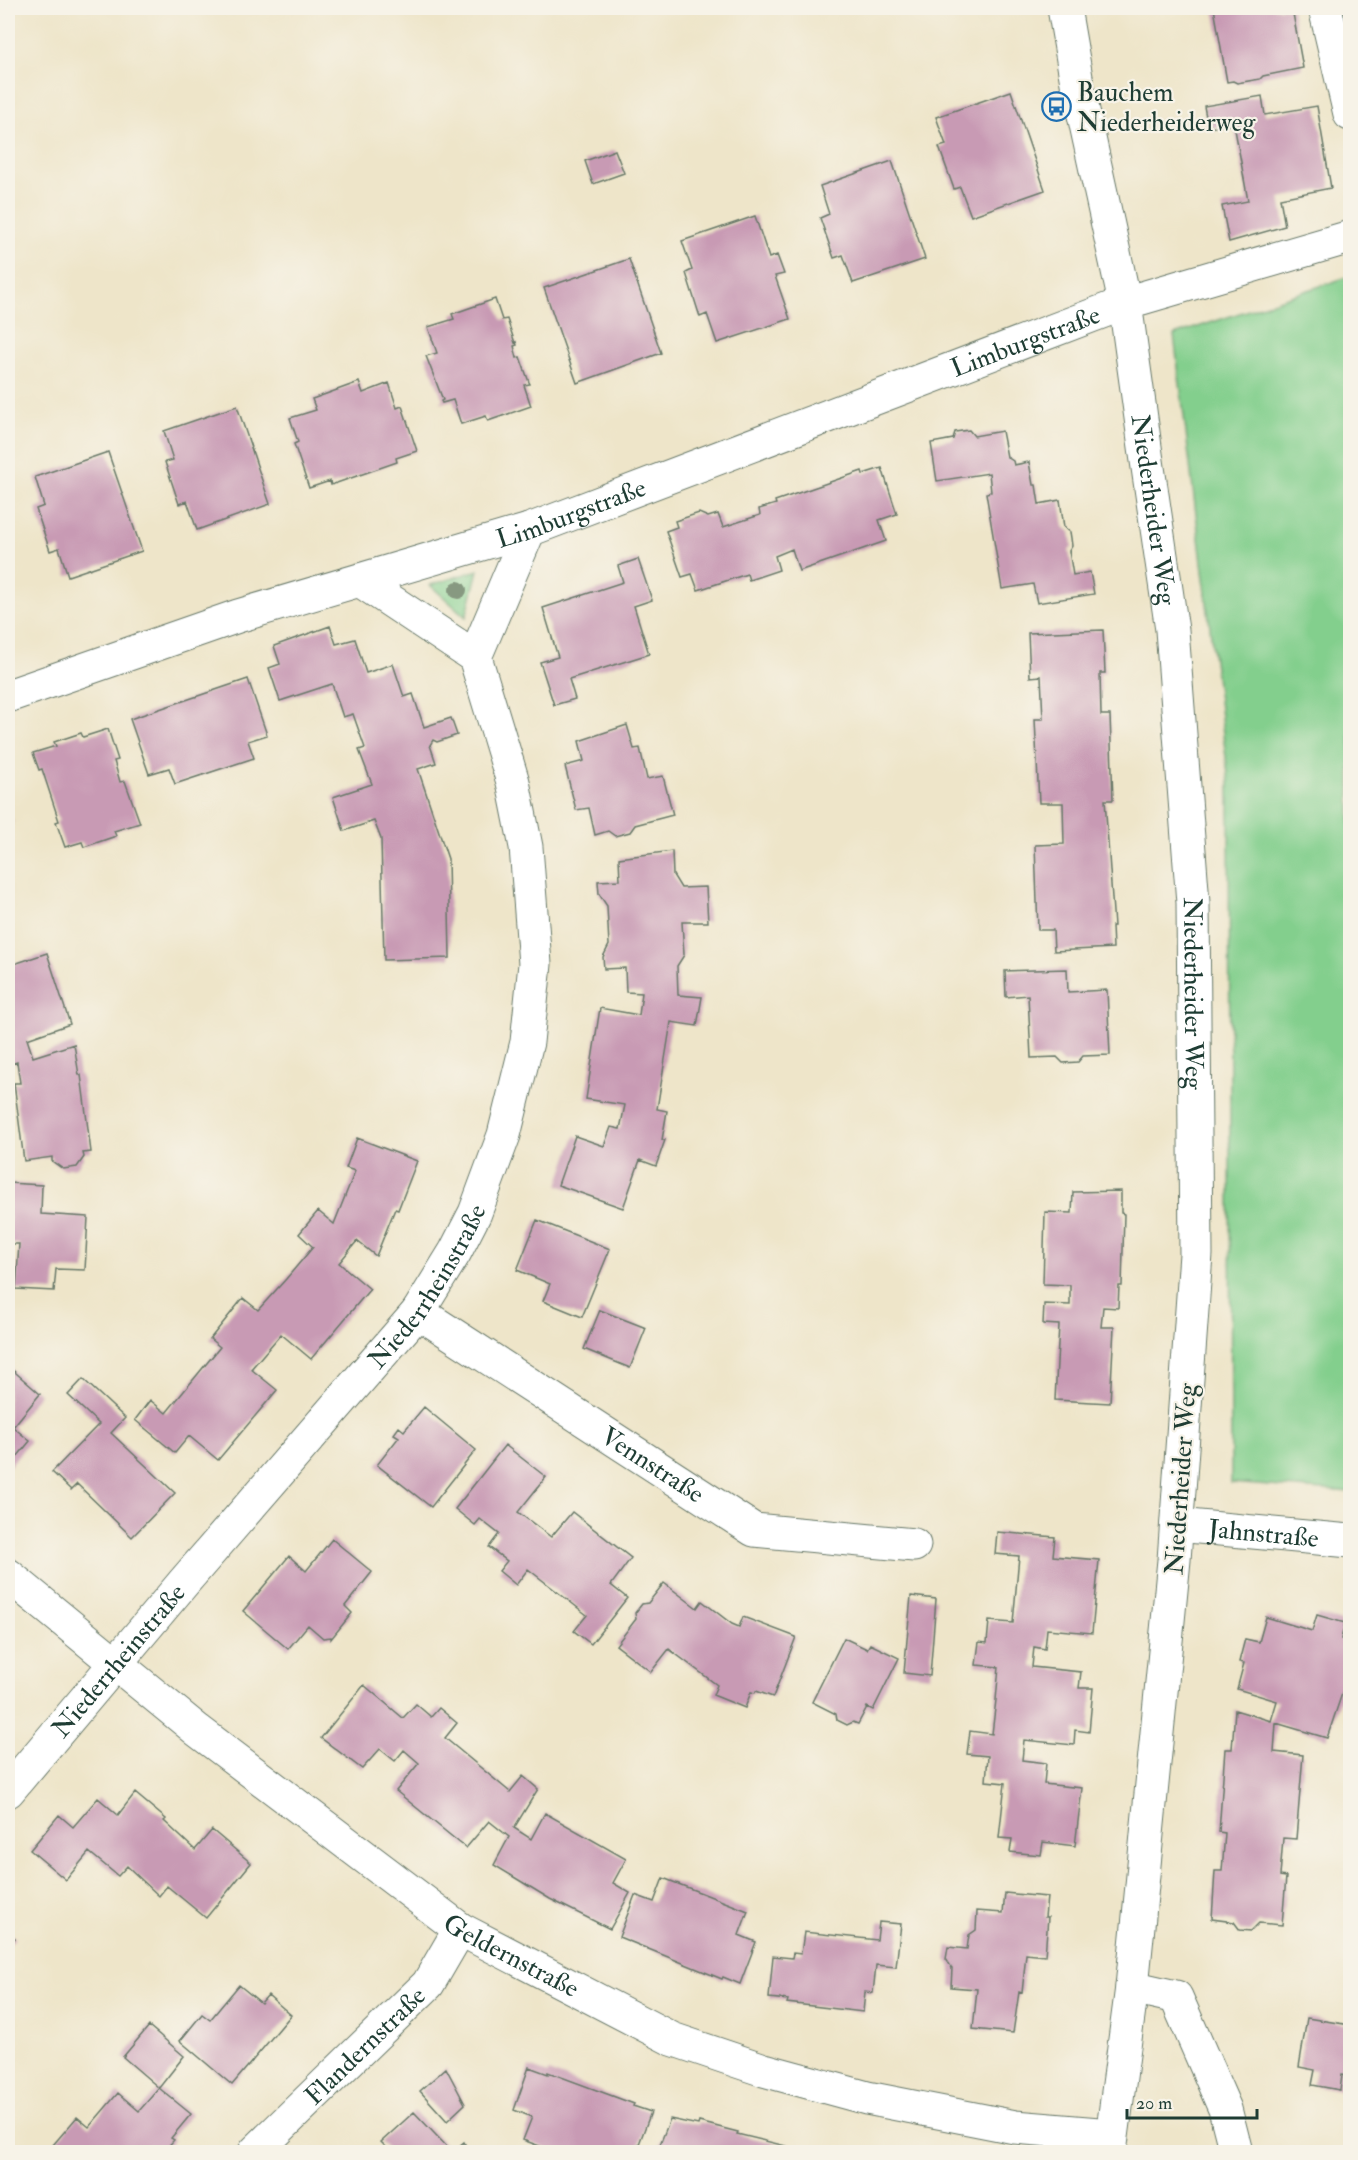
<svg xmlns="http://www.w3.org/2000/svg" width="1358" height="2160" font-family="'IM FELL Double Pica',serif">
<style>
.green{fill:#83cf8d;stroke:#518660;stroke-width:1.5}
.building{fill:#c89ab4}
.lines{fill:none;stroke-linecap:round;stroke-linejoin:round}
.minor-casing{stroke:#677868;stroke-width:35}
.minor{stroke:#fff;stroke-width:33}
.tree{fill:#879981}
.labels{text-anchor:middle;stroke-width:4.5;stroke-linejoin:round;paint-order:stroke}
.poi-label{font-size:26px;fill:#1f3d34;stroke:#f7f3e8;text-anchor:start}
.street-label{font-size:26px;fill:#1f3d34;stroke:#f7f3e8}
</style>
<rect width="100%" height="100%" fill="#f7f3e8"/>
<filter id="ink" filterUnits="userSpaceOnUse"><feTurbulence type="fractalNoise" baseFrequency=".0167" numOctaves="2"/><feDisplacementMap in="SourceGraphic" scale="12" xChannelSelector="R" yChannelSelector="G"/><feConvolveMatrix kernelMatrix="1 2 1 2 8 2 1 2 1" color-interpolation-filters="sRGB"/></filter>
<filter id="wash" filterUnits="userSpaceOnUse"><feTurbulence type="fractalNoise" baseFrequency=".008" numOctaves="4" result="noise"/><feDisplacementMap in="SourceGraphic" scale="24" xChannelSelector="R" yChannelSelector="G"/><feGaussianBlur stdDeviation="1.35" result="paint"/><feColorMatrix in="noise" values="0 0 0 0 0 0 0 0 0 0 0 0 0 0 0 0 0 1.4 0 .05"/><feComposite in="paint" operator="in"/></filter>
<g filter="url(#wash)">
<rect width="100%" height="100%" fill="#eee5c9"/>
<path class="green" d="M 1350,276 L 1350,1492 L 1231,1483 L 1229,782 L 1174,335 Z
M 478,570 L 466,617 L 430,585 Z"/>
<g id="blocks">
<path class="building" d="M 1214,8 L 1292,8 L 1303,68 L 1263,76 L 1260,79 L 1237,83 L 1233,81 L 1227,82 Z
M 1011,91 L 1045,190 L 971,216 L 960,187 L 954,189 L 939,147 L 946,145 L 936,117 Z
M 1262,96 L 1265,115 L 1317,106 L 1331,188 L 1280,198 L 1285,226 L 1229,242 L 1222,206 L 1248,201 L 1241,162 L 1234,124 L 1208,128 L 1204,106 Z
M 615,150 L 624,173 L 593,184 L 585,161 Z
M 892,161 L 925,259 L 853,283 L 843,255 L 834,258 L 820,218 L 829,214 L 820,186 Z
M 755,216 L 769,258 L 777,255 L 784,274 L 775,276 L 790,319 L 717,343 L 707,314 L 700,317 L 686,273 L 692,270 L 682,241 Z
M 629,259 L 661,353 L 577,383 L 544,288 Z
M 495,299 L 502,320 L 507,319 L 515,343 L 516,342 L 517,345 L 514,346 L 517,358 L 520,357 L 529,382 L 530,384 L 524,385 L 531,406 L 488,421 L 486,416 L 461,424 L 453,400 L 442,403 L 441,401 L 443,400 L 426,356 L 437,353 L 428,327 L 454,319 L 452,314 Z
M 359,382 L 363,393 L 389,383 L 397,408 L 402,406 L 417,451 L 396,458 L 397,462 L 331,485 L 330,481 L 309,488 L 294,444 L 298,442 L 290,418 L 316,410 L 312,399 L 315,398 Z
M 237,406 L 270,504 L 197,530 L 187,501 L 179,504 L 165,462 L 173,460 L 164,431 Z
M 969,430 L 974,436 L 1002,431 L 1007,457 L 1013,461 L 1014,465 L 1029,462 L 1033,485 L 1036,485 L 1039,504 L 1060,500 L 1064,527 L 1070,532 L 1071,538 L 1072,546 L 1069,551 L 1073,575 L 1090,572 L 1094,594 L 1037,603 L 1033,584 L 1002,589 L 986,493 L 991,492 L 989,473 L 937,481 L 931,443 L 953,439 L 955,432 Z
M 108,452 L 142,551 L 68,576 L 59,548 L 50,551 L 36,509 L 44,506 L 35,477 Z
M 882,468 L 897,514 L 879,520 L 886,541 L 799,571 L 792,549 L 775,556 L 779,570 L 749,580 L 747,574 L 698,590 L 692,574 L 682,577 L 666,531 L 677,527 L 675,521 L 699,513 L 708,517 L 718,514 L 723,527 L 760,515 L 759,509 L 776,504 L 775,501 L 862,471 L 863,474 Z
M 638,559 L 652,600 L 634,606 L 649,654 L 569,679 L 575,699 L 554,705 L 540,662 L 558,657 L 543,608 L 623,582 L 618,566 Z
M 8,583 L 13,597 L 8,599 Z
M 330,626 L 336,644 L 355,639 L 366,673 L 393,664 L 404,697 L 413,694 L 424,727 L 451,718 L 457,735 L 437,742 L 433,740 L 430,745 L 436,763 L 418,769 L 448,859 L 450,958 L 384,960 L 381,839 L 374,821 L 344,831 L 333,797 L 372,784 L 359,750 L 365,748 L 353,714 L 343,717 L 332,684 L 280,701 L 269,668 L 280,664 L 274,646 Z
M 1103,630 L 1105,673 L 1100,673 L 1101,715 L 1110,715 L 1113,800 L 1105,800 L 1114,926 L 1112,926 L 1113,948 L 1054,951 L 1053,930 L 1038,930 L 1035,845 L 1064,844 L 1063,803 L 1039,803 L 1035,719 L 1043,719 L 1041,676 L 1030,677 L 1028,633 Z
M 248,679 L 267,735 L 248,741 L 254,758 L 175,784 L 169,768 L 149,774 L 130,719 Z
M 627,725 L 634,749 L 640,748 L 647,779 L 663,776 L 673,815 L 635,825 L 630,832 L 615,836 L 608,831 L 595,835 L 589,808 L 576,810 L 565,766 L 584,761 L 579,741 Z
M 108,729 L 118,760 L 114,761 L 120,782 L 125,781 L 140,823 L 114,831 L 116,836 L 84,847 L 82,842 L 65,847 L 56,822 L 59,821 L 42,769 L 39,770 L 33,753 L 56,746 L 54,742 L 81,733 L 83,737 Z
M 8,815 L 13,821 L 8,832 Z
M 672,851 L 673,875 L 681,888 L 706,887 L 708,922 L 682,922 L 684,955 L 677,966 L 678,995 L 702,997 L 697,1026 L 671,1022 L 657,1109 L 667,1111 L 662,1140 L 665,1140 L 656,1166 L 640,1160 L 623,1208 L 558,1185 L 575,1136 L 604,1146 L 611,1127 L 620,1129 L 625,1105 L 586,1099 L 600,1008 L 639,1015 L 642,993 L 626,992 L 625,968 L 604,969 L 603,957 L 609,945 L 607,906 L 599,894 L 598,881 L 620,880 L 619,858 Z
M 47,953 L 70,1024 L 27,1039 L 33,1057 L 74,1044 L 79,1075 L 81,1075 L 91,1152 L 83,1153 L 84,1157 L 77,1167 L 63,1169 L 52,1161 L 52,1157 L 24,1161 L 14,1083 L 20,1083 L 17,1062 L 8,1065 L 8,966 Z
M 1067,969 L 1068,992 L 1107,990 L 1110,1055 L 1083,1056 L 1078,1062 L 1063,1063 L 1057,1057 L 1031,1058 L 1028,995 L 1006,997 L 1005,971 Z
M 357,1138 L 417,1161 L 398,1210 L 395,1209 L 376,1256 L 357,1241 L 339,1263 L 370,1289 L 311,1359 L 281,1334 L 251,1369 L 277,1390 L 218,1460 L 189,1436 L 175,1453 L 135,1420 L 150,1400 L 166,1413 L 220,1347 L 210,1339 L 243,1298 L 258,1310 L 286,1279 L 313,1247 L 299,1234 L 318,1211 L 334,1224 L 355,1171 L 346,1168 Z
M 8,1183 L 42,1185 L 41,1214 L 88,1217 L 85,1270 L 56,1269 L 54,1291 L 16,1289 L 19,1244 L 8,1244 L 10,1216 L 8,1216 Z
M 1121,1191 L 1121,1213 L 1124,1214 L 1122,1286 L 1119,1286 L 1118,1308 L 1103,1307 L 1101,1327 L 1114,1327 L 1110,1403 L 1055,1400 L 1059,1325 L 1043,1324 L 1044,1304 L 1070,1305 L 1070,1285 L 1043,1284 L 1045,1212 L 1072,1213 L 1073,1192 Z
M 537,1220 L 610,1249 L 582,1317 L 543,1301 L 550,1284 L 517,1270 Z
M 600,1310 L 646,1328 L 630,1368 L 584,1349 Z
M 8,1366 L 40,1394 L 13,1427 L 30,1441 L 8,1468 Z
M 83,1379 L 125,1418 L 111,1433 L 175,1493 L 132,1537 L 77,1484 L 71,1490 L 52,1472 L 99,1424 L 68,1395 Z
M 424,1407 L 476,1450 L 431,1507 L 377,1465 L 399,1437 L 394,1434 L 399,1427 L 404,1431 Z
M 505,1445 L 546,1477 L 518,1512 L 551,1537 L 572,1512 L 631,1558 L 611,1585 L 627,1598 L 591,1644 L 574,1631 L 587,1615 L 528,1569 L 516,1585 L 499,1571 L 507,1561 L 489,1547 L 499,1534 L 480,1519 L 475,1525 L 455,1509 Z
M 997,1532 L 1055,1537 L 1053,1556 L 1099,1560 L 1092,1633 L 1047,1629 L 1045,1649 L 1034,1647 L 1032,1667 L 1081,1672 L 1079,1688 L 1093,1688 L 1089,1732 L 1075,1730 L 1074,1745 L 1024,1740 L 1022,1760 L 1046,1763 L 1044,1784 L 1082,1788 L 1075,1846 L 1043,1842 L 1041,1855 L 1010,1852 L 1012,1839 L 999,1838 L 1005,1783 L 986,1781 L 988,1756 L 967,1754 L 970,1731 L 992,1734 L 996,1700 L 999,1667 L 976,1665 L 979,1642 L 987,1643 L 989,1621 L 1013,1623 L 1019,1556 L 995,1554 Z
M 332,1539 L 372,1572 L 345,1606 L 352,1613 L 331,1639 L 331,1637 L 323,1638 L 308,1625 L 288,1649 L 243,1611 L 289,1556 L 306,1571 Z
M 664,1583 L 697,1608 L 702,1601 L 732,1624 L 739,1627 L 743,1617 L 796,1637 L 773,1697 L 756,1691 L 755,1693 L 751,1692 L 745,1708 L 713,1695 L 717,1685 L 669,1649 L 651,1672 L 616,1645 L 636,1619 L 635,1613 L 642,1604 L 648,1603 Z
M 911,1596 L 936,1599 L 930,1676 L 904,1673 Z
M 1317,1615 L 1345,1623 L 1341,1639 L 1350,1642 L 1350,1670 L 1327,1738 L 1276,1723 L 1274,1752 L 1303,1755 L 1296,1839 L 1283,1838 L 1280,1876 L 1286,1877 L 1282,1925 L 1259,1923 L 1251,1931 L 1240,1930 L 1234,1922 L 1212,1919 L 1215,1871 L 1222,1871 L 1225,1833 L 1219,1832 L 1225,1749 L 1232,1749 L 1235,1710 L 1271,1721 L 1277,1701 L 1237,1689 L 1244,1663 L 1239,1662 L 1245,1639 L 1259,1642 L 1266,1617 L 1312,1631 Z
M 844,1638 L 867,1649 L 870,1644 L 899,1658 L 873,1710 L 867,1707 L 858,1724 L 853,1722 L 847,1725 L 837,1720 L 836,1714 L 812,1702 Z
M 364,1685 L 403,1718 L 416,1704 L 431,1717 L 439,1708 L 457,1723 L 445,1738 L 510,1792 L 523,1776 L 538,1789 L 514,1828 L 531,1839 L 545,1813 L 626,1859 L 613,1883 L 630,1893 L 610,1929 L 550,1899 L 494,1865 L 509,1837 L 489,1821 L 466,1848 L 396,1791 L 419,1763 L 404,1750 L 395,1761 L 380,1749 L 362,1769 L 321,1738 Z
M 135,1793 L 166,1819 L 164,1821 L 195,1850 L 212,1830 L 251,1863 L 206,1918 L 167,1886 L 159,1896 L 127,1866 L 118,1876 L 89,1852 L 66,1880 L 30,1850 L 59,1815 L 73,1827 L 98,1798 L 118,1815 Z
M 663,1878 L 748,1911 L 739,1935 L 756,1942 L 740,1984 L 723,1977 L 722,1979 L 619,1937 L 635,1895 L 654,1902 Z
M 1005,1893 L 1047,1897 L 1045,1917 L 1048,1917 L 1045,1956 L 1026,1954 L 1022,1993 L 1019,1992 L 1013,2033 L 973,2029 L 977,1989 L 951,1987 L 952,1968 L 946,1959 L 948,1947 L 967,1949 L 969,1935 L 976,1930 L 977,1911 L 1003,1913 Z
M 879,1922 L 901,1924 L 896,1967 L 876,1965 L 873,1993 L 865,1992 L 863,2012 L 787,2003 L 788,2000 L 769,1998 L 773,1956 L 792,1958 L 793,1953 L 801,1954 L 804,1932 L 877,1940 Z
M 8,1932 L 15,1938 L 8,1947 Z
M 239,1985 L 261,2003 L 268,1995 L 291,2015 L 232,2085 L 180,2041 L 202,2014 L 210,2020 Z
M 1307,2018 L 1350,2025 L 1350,2075 L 1342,2074 L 1340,2090 L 1312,2085 L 1315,2070 L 1299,2067 Z
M 149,2026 L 184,2056 L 159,2088 L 123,2057 Z
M 529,2067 L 548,2074 L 548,2072 L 634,2104 L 633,2106 L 651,2112 L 636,2152 L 556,2152 L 523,2140 L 532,2117 L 514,2110 Z
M 446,2068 L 465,2104 L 447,2121 L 420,2091 Z
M 159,2088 L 191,2114 L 171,2138 L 174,2140 L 163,2152 L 47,2152 L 77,2117 L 89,2127 L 118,2093 L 139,2111 Z
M 414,2112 L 452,2152 L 391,2152 L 381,2142 Z
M 670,2119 L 698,2125 L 699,2122 L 738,2132 L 737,2134 L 794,2148 L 793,2152 L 657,2152 Z
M 464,2142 L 469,2152 L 452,2152 Z"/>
</g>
</g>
<g filter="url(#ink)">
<use href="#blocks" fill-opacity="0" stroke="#677868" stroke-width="1.5"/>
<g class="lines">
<defs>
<g id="minor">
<path id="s1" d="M 1064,8 L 1077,83 L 1125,303 L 1146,454 L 1172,630 L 1193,903 L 1196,1254 L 1174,1560 L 1132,1987 L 1110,2152"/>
<path d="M 1325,8 L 1350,114"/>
<path d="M 361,581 L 475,657"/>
<path id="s2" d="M 8,696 L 238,616 L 529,530 L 1125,303 L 1350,237"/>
<path id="s3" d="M 418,1312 L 754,1530 L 914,1545"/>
<path id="s4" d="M 1177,1525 L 1350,1541"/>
<path id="s5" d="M 8,1575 L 197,1730 L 460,1929 L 672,2039 L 764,2070 L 867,2098 L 1015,2127 L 1111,2135"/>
<path id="s6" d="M 8,1791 L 184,1582 L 418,1312 L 455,1252 L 475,1213 L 504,1135 L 527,1042 L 535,964 L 526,847 L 513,782 L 475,657 L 529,530"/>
<path d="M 1132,1987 L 1176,1997 L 1225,2109 L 1236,2152"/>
<path id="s7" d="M 255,2152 L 428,1984 L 460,1929"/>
</g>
</defs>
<use href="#minor" class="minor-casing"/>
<use href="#minor" class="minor"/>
</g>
<circle class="tree" cx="458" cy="590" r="9"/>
</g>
<defs>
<symbol id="bus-ring" viewBox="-11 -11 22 22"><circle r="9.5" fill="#f7f3e8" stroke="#1f6fb2" stroke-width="1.5"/><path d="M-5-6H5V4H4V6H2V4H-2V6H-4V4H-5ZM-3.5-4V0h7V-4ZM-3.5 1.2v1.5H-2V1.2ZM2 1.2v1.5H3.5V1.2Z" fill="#1f6fb2"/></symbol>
</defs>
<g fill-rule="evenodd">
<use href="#bus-ring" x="1040" y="90" width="33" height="33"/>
</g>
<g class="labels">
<g class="poi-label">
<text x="1077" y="101">Bauchem<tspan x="1077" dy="30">Niederheiderweg</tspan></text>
</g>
<g class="street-label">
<text dy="9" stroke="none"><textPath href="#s2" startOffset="1078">Limburgstraße</textPath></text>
<text dy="9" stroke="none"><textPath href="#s1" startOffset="510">Niederheider Weg</textPath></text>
<text dy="9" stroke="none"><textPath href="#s2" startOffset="592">Limburgstraße</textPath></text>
<text dy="9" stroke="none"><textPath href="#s1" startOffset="996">Niederheider Weg</textPath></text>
<text dy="9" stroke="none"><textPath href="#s6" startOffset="657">Niederrheinstraße</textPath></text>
<text dy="9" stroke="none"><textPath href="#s3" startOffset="280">Vennstraße</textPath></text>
<text transform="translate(1180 1479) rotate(-86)" y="9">Niederheider Weg</text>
<text dy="9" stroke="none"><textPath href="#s4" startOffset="87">Jahnstraße</textPath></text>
<text dy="9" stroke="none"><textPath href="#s6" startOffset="171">Niederrheinstraße</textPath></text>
<text dy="9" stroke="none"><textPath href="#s5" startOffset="632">Geldernstraße</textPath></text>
<text dy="9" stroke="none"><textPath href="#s7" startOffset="153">Flandernstraße</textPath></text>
</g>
</g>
<rect width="1358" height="2160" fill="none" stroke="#f7f3e8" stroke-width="30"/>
<path d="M1127 2109v9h130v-9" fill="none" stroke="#1f3d34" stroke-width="3"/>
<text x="1136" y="2109" font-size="18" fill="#1f3d34" stroke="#f7f3e8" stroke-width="4.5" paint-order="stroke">20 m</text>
</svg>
